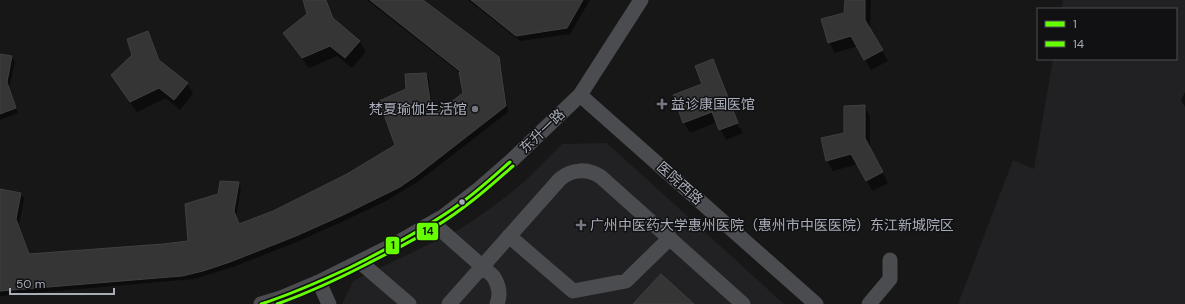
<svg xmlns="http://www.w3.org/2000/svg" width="1185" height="304" font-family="'DM Sans','Noto Sans SC',sans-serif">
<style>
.built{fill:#212123}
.shadow{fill:#0007}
.building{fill:#353536;stroke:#3f4043}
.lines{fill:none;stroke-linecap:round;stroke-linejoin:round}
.minor{stroke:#4b4c50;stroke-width:15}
.bus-1-casing{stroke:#111113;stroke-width:6}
.bus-2-casing{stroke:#111113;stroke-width:6}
.bus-1{stroke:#6f0;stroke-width:3}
.bus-2{stroke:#6f0;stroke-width:3}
.poi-dot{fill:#757880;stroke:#111113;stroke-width:1.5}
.bus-dot{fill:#a8adb8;stroke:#111113;stroke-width:1.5}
.labels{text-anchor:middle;stroke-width:3;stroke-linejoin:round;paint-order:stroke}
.poi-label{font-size:14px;fill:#a8adb8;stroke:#111113;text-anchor:start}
.street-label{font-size:14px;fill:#a8adb8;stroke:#111113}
.line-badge{stroke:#111113;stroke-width:1.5}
.pale-badge-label{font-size:11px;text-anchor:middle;font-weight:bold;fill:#111}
</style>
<rect width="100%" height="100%" fill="#171717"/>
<path class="built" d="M 1063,0 L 1185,0 L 1185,304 L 958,304 L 1013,160 L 1034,169 L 1053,59 L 1176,59 L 1176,9 L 1061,9 Z
M 607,143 L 784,304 L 342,304 L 353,281 L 458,230 L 474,220 L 507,196 L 525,181 L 562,144 Z"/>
<path class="shadow" d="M 305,0 L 327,0 L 335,21 L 360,42 L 366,52 L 352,68 L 337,56 L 309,68 L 290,43 L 284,33 L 308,14 Z
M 367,0 L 422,0 L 498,58 L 501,64 L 508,112 L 419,181 L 386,201 L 346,220 L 299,241 L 233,267 L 194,279 L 0,296 L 0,190 L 21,193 L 24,199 L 19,224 L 29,255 L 189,242 L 219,195 L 238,183 L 241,188 L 236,217 L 239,225 L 273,212 L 347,174 L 396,146 L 408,89 L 426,74 L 429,79 L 432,106 L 437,114 L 465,93 L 460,73 Z
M 468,0 L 590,0 L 570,34 L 520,41 Z
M 846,0 L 871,0 L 870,31 L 888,61 L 871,70 L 858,46 L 835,53 L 829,42 L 845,14 Z
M 147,32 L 153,43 L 161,63 L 187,83 L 193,94 L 180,110 L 166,98 L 137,112 L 118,86 L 112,76 L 133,55 Z
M 0,55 L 12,57 L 15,62 L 9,88 L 18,113 L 0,120 Z
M 712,60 L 718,70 L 716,70 L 739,128 L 740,127 L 743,133 L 726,140 L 717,122 L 690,133 L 684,122 L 703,84 Z
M 1185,92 L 1185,107 L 1181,100 Z
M 864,106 L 870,116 L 870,149 L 888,183 L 872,191 L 858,164 L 833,171 L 827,161 L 822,139 L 845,134 Z"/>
<path class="building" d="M 303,0 L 326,0 L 333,18 L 360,41 L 345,58 L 330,46 L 302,58 L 283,33 L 307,14 Z
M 370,0 L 423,0 L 499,57 L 506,106 L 416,176 L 400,187 L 343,215 L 296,236 L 230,262 L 203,271 L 182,276 L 0,291 L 0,189 L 21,193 L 16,219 L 29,254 L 163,244 L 188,241 L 185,204 L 218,194 L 220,181 L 239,182 L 234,211 L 239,224 L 273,211 L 347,174 L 395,145 L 379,101 L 406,89 L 405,74 L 426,73 L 430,100 L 438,112 L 463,93 L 459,72 L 461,72 Z
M 471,0 L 583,0 L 567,28 L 516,36 Z
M 845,0 L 865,0 L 865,20 L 883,50 L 864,60 L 851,36 L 828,43 L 821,19 L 844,13 Z
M 148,31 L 159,60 L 188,83 L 174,100 L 159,88 L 130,102 L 111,75 L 132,55 L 127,39 Z
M 0,54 L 12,56 L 7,82 L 16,108 L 0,114 Z
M 713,59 L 738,123 L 719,130 L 712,112 L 683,123 L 673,95 L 702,84 L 695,66 Z
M 865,105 L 865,138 L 883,172 L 866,181 L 851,154 L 826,161 L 821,138 L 844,133 L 844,106 Z
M 661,274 L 694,304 L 633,304 Z"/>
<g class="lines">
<path class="minor" d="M 580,95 L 816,304
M 433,223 L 493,276 C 499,285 501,294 497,304
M 509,236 L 573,291 L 626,281 L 670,238
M 360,262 L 409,304
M 319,282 L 329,304
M 261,304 L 281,298 L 319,282 L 397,243 L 444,216 L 479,189 L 510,162 L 580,95 L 641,0
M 449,304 L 560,179 C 572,169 588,168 601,177 L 743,304
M 869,304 L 890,279 L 890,260"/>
<defs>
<path id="bus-1" d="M 261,304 C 292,294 321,281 351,267 C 389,248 427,228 461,203 C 478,191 494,176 510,162"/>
<path id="bus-2" d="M 277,304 C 308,293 338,279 367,264 C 400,247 434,230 464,207 C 482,194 497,180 513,166"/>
</defs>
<use href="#bus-1" class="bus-1-casing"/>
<use href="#bus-2" class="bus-2-casing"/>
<use href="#bus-1" class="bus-1"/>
<use href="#bus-2" class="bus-2"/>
</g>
<g class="poi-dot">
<path d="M660 98h4v4h4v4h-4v4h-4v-4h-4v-4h4z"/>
<circle cx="475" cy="109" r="4"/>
<path d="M579 219h4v4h4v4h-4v4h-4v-4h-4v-4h4z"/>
</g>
<circle class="bus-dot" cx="462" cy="202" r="3.5"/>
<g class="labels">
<g class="poi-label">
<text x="671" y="109">益诊康国医馆</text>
<text x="467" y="114" text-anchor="end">梵夏瑜伽生活馆</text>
<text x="590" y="230">广州中医药大学惠州医院（惠州市中医医院）东江新城院区</text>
</g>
<g class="street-label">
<text transform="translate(542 131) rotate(-44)" y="5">东升一路</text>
<text transform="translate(680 183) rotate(42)" y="5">医院西路</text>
</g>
</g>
<g class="line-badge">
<rect x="416" y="222" width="23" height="19" rx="4" fill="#6f0"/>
<rect x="385" y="236" width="15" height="19" rx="4" fill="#6f0"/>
</g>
<g class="pale-badge-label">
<text x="428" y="235">14</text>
<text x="393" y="249">1</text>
</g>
<rect x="1037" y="8" width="140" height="52" fill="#111113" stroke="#4d4f55"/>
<rect x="1045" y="21" width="20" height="6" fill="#66ff00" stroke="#4d4f55"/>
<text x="1073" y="28" font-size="12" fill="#a8adb8">1</text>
<rect x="1045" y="41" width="20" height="6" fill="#66ff00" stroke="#4d4f55"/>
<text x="1073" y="48" font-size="12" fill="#a8adb8">14</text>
<path d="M10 288v6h104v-6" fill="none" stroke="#a8adb8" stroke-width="2"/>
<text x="16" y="288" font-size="12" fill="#a8adb8" stroke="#111113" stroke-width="3" paint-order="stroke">50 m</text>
</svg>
